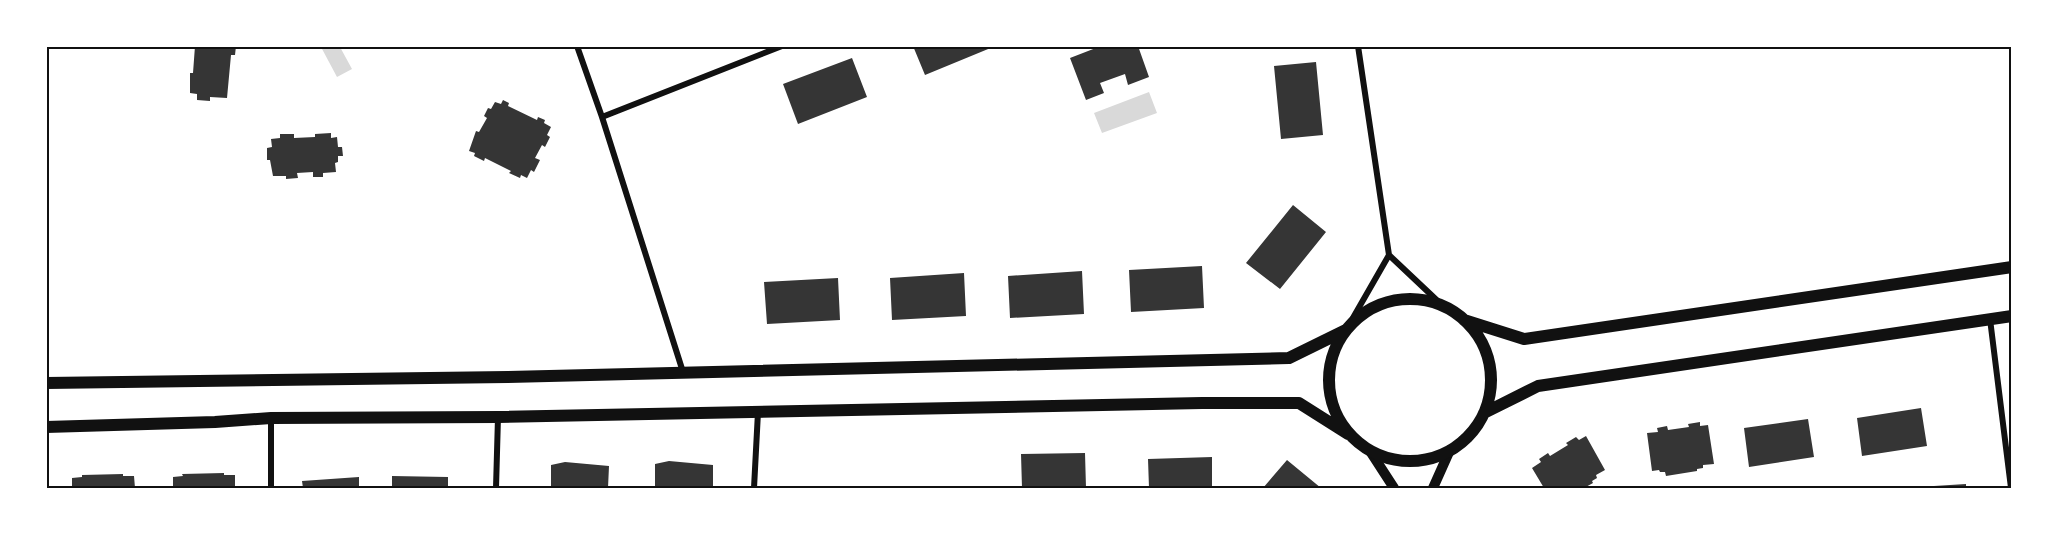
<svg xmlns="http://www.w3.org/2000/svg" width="2058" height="535" font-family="'Archivo Narrow',sans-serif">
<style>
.water{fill:#d9d9d9}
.building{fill:#353535}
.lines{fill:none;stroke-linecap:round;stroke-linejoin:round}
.minor{stroke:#111;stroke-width:6}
.secondary{stroke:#111;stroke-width:10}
.primary{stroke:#111;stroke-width:12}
.neatline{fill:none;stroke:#111;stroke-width:2}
</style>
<rect width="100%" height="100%" fill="#fff"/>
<path class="water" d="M 321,47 L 340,47 L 352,69 L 337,77 Z
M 1149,92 L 1157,113 L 1102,133 L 1094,113 Z"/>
<path class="building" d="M 195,46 L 236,46 L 235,55 L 231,55 L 227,98 L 210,97 L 210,101 L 197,100 L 197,94 L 190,93 L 190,73 L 193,73 Z
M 913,46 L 993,46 L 993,47 L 925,75 Z
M 1101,46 L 1138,46 L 1149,77 L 1128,85 L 1125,74 L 1100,83 L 1104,93 L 1086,100 L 1070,58 Z
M 852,58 L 867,97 L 798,124 L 783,84 Z
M 1316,62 L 1323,135 L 1281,139 L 1274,66 Z
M 503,100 L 509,103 L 508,106 L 537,120 L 538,117 L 545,120 L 544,123 L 551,127 L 547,135 L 550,137 L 545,147 L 542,145 L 535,158 L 540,160 L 534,172 L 531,170 L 527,178 L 521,175 L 520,178 L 509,173 L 511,171 L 485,158 L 484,161 L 474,156 L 475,153 L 469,151 L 476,131 L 479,132 L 487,118 L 484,116 L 488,108 L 491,109 L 495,102 L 501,104 Z
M 331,133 L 331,138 L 337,137 L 338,147 L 342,147 L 343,156 L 338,156 L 338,162 L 335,163 L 336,172 L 323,173 L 323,177 L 313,177 L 313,172 L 297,173 L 298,178 L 286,179 L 286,176 L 273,176 L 270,160 L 267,160 L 267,148 L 272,147 L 271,139 L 280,138 L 280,134 L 294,134 L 294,138 L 315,137 L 315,134 Z
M 1293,205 L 1326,232 L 1280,289 L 1246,263 Z
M 1202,266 L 1204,308 L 1131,312 L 1129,270 Z
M 1082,271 L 1084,314 L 1010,318 L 1008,276 Z
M 964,273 L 966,316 L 892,320 L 890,278 Z
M 838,278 L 840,320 L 767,324 L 764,282 Z
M 1921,408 L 1927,446 L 1862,456 L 1857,418 Z
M 1808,419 L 1814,457 L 1749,467 L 1744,428 Z
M 1700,422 L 1700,426 L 1708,425 L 1714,464 L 1703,465 L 1703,468 L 1697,469 L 1697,471 L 1666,476 L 1665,472 L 1660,472 L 1659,470 L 1652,471 L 1647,433 L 1658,432 L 1657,428 L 1667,426 L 1668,430 L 1689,427 L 1688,424 Z
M 1586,436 L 1605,470 L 1596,475 L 1597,478 L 1592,481 L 1593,483 L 1584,488 L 1544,488 L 1532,468 L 1541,462 L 1539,459 L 1548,453 L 1550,456 L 1568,445 L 1566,443 L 1576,437 L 1579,440 Z
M 1085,453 L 1086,488 L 1022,488 L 1021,454 Z
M 1212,457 L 1212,488 L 1149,488 L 1148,459 Z
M 1287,460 L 1321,488 L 1263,488 Z
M 669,461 L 713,465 L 713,488 L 655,488 L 655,464 Z
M 565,462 L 609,466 L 608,488 L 551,488 L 551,465 Z
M 224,473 L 224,475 L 235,475 L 235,488 L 173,488 L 173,477 L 183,476 L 182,474 Z
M 123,474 L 123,476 L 134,476 L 135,488 L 72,488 L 72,478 L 82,477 L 82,475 Z
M 392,476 L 448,477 L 448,488 L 392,488 Z
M 359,477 L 359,488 L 303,488 L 302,481 Z
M 1966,484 L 1966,488 L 1934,488 L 1934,486 Z"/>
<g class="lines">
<path class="minor" d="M 577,46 L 602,117 L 683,372
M 1358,46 L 1389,255
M 602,117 L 782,46
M 1990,319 L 2011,488
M 1346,330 L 1389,255 L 1443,306
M 271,488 L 271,418
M 496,488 L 498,417
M 754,488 L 758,412"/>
<path class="secondary" d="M 1370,451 L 1394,488
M 1433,488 L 1450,450"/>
<path class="primary" d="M1329 380a81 81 0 1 1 162 0a81 81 0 1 1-162 0Z
M 1464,320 L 1524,339 L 2012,267
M 46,383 L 508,377 L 1289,358 L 1346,330
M 1484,413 L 1538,386 L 2012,316
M 46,427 L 215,422 L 271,418 L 498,417 L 1202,403 L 1299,403 L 1348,434"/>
</g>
<rect width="2058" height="535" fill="none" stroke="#ffffff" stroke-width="96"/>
<rect x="48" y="48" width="1962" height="439" class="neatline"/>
</svg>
